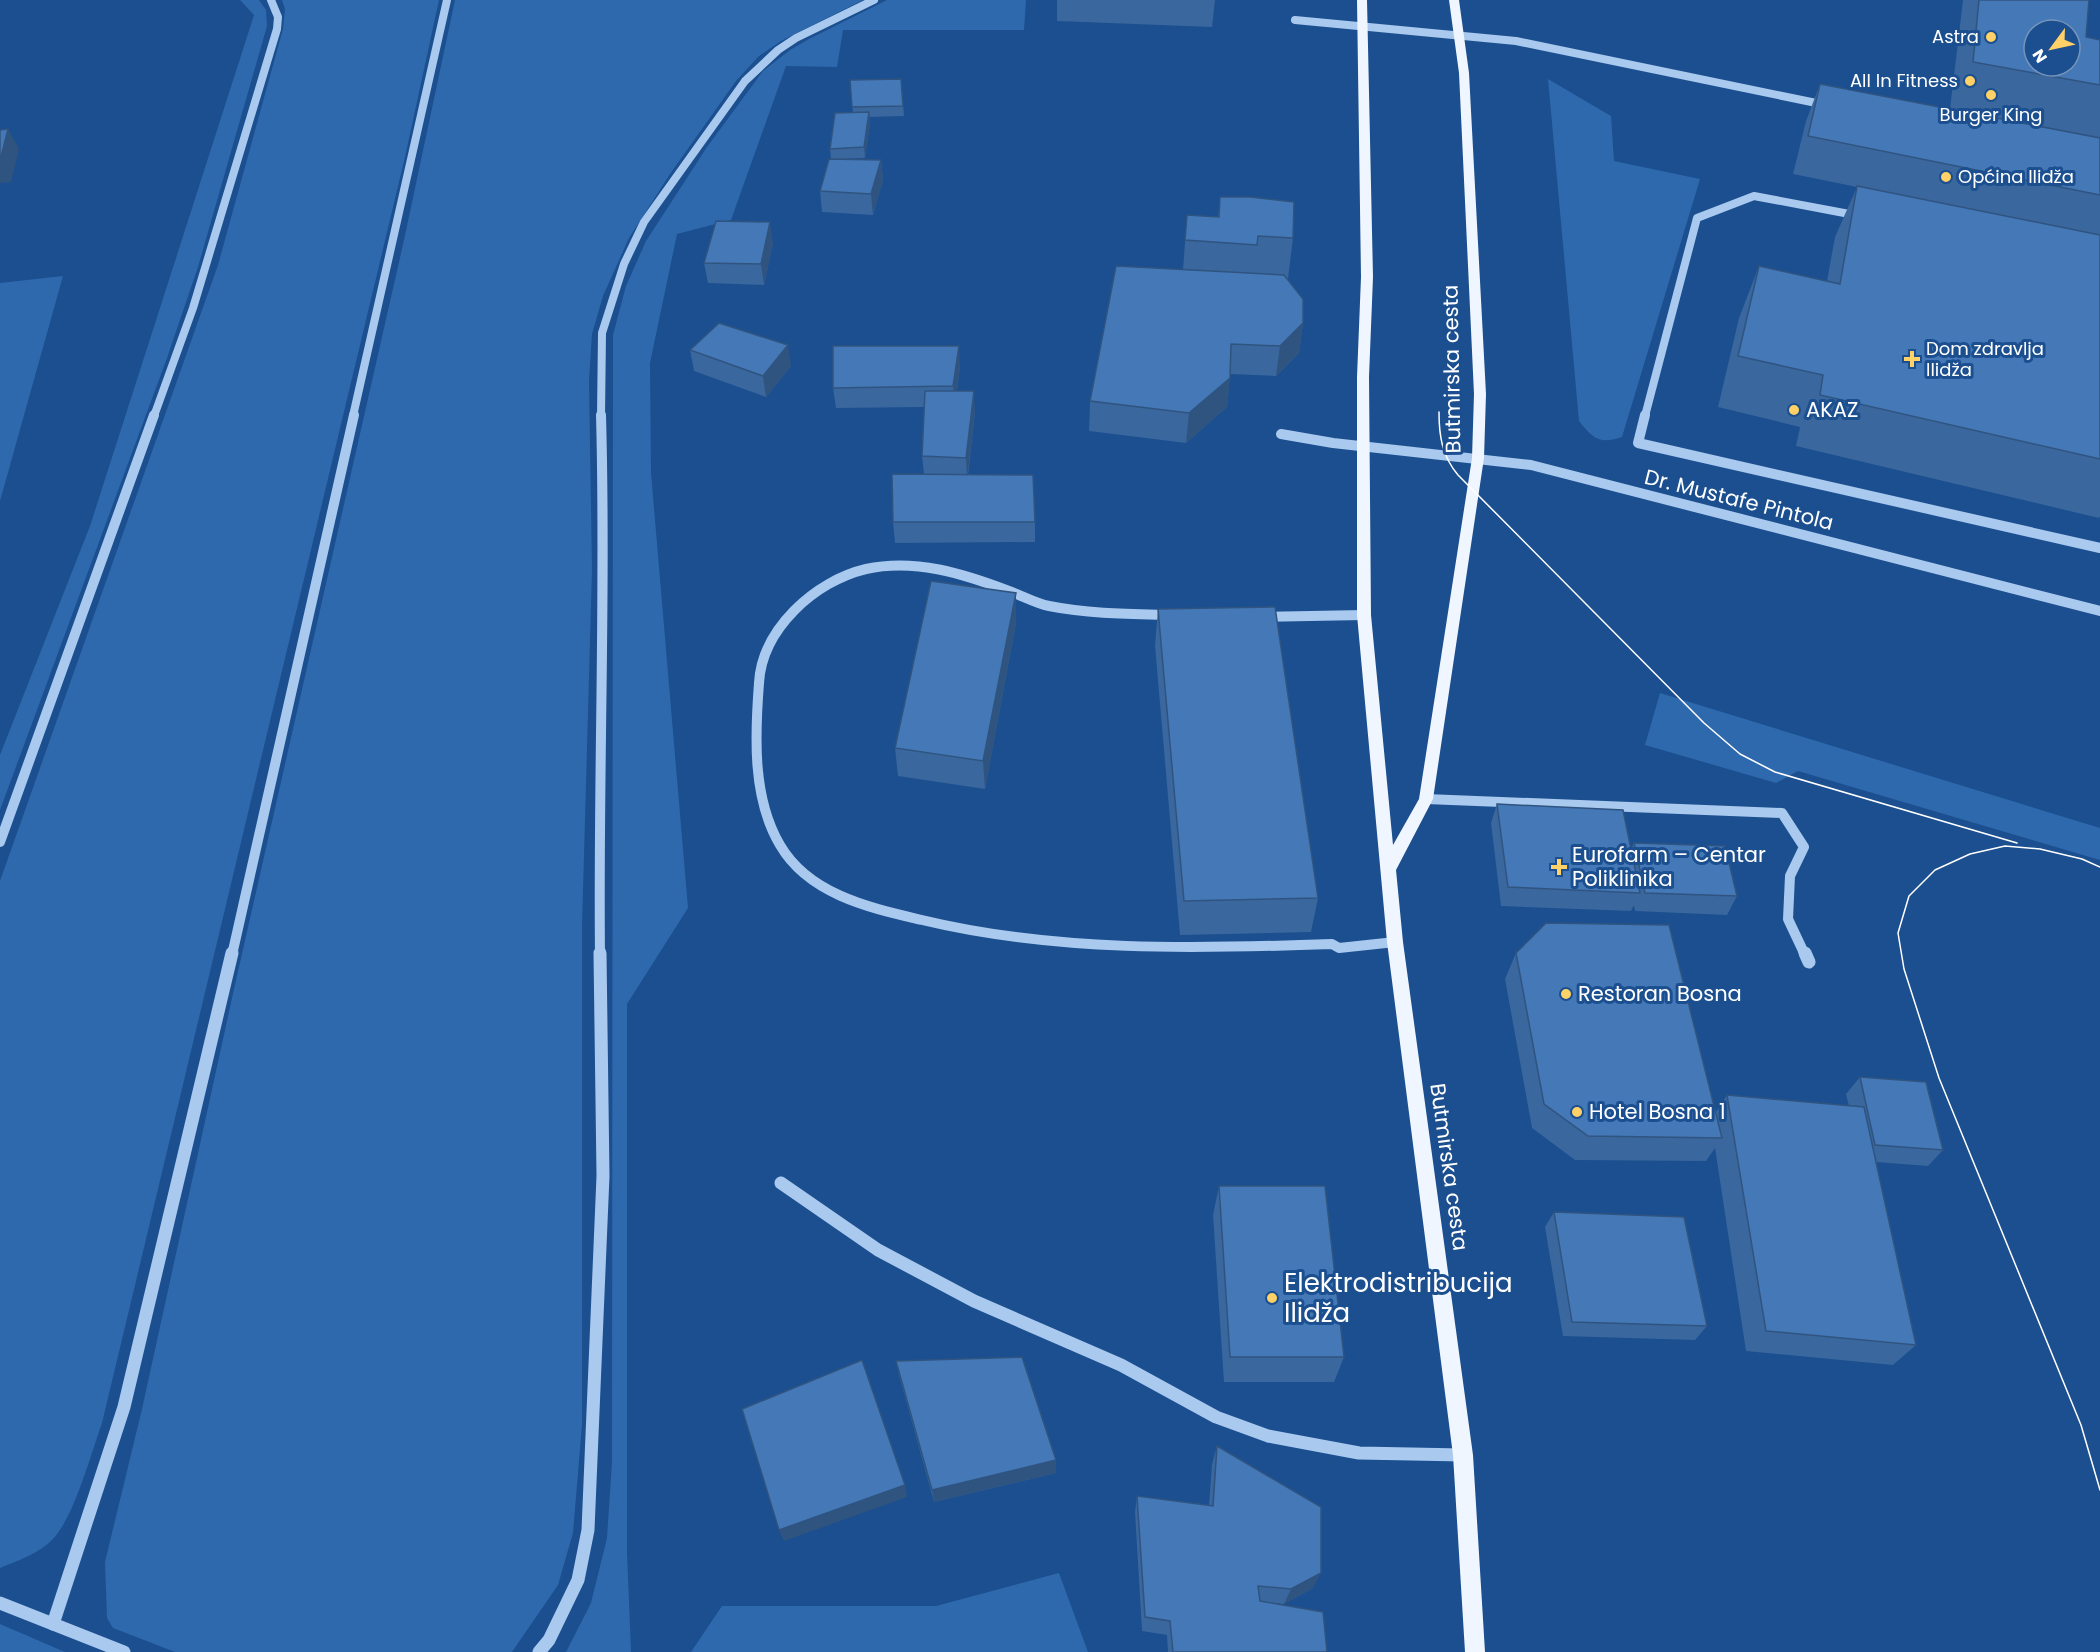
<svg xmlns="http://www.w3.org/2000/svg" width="2100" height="1652" font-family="Poppins,sans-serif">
  <rect width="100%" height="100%" fill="#1b4f8f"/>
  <g fill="#2e69ad">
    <path d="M240,0h19l7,10 1,16 -69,241 -31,91 -167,452v-55l90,-229 164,-511z"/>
    <path d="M282,0h157l-34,157 -303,1266c-11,31 -28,94 -49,116 -13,14 -36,22 -53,29v-687l218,-616 65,-236 2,-20z"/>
    <path d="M455,0h408l-82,41 -22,15 -23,25 -66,93 -41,64 -26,58 -11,38 -3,47 3,189 -10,356v499l-9,108 -15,52 -46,67h-337l-62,-24 -6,-10 -2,-56 37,-153 92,-420 170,-749z"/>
    <path d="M887,0h139l-2,30h-181l-6,37 -51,-1 -55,154 -54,14 -27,129 1,110 37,435 -61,96v547l4,101h-65l25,-49 16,-65 5,-76 1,-1127 13,-49 20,-45 61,-94 56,-76 27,-21 19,-11z"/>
    <path d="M1548,79l63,37 3,45 86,18 -78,258c-22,7 -28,3 -43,-16z"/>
    <path d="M63,276l-63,225v-218z"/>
    <path d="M1660,693l440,135v32l-302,-89 -22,12 -131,-38z"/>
    <path d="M1059,1573l29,79h-397l31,-46h214z"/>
    <path d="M0,1624l65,28h-65z"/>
  </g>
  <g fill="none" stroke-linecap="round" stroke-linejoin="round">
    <g stroke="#a9c9ee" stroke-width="8">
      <path d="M1295,20l221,21 310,64"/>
      <path d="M154,416l39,-108 84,-279 1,-12 -7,-17"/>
      <path d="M353,416l94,-416"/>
      <path d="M601,416l1,-83 22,-69 20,-42 101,-141 33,-31 18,-12 78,-38"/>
      <path d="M1645,416l52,-198 57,-22 106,20"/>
    </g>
    <g stroke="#a9c9ee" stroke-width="10">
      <path d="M1645,415l-7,28 462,105"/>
      <path d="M1281,434l52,9 198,22 569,146"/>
      <path d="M1172,615c-40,-1 -83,-1 -123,-9 -14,-3 -26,-10 -40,-15 -45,-17 -94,-33 -143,-22 -51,12 -104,60 -107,114 -4,52 -7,115 21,162 29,50 91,63 142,75 133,32 274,29 410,24l7,4 56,-6"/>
      <path d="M1263,617l101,-2"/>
      <path d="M1426,799l356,14 22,34 -14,29 -2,43 17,36"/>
      <path d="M0,842l154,-427"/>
      <path d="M232,955l122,-540"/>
      <path d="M600,955c-2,-180 6,-360 1,-540"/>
    </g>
    <g stroke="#a9c9ee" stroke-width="13">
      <path d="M1805,953l4,9"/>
      <path d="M781,1183l97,67 96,51 147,64 95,52 52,19 91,17 104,2"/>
      <path d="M0,1603l124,49"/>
      <path d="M53,1624l71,-217 108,-454"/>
      <path d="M539,1652l10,-12 29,-60 10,-50 15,-354 -3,-223"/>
    </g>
    <path fill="#f0f6ff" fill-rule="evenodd" d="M1357,0h10l6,277 -4,100 2,238 22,230 26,-46 53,-341 2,-64 -15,-321 -10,-73h10l10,73 17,321 -2,64 -51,341 -37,71 7,72 70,513 12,197h-20l-12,-197 -66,-513 -30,-327v-238l4,-100z"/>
    <g stroke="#fff" stroke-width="1.5">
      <path d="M1439,412c0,24 3,44 19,63l246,248 36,31 35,18 242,71"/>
      <path d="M2100,867l-18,-8 -42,-10 -35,-3 -35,8 -35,16 -26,26 -11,37 6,36 35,109 142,347 19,65"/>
    </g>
  </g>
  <g fill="#3a679d">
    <path d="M1057,0h158l-3,27 -155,-6z"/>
    <path d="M1963,0h126l-3,37 14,3v476l-1,2 -303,-72 4,-19 -82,-20 21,-89 20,-52 68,15 8,-44 22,-50 -64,-13 13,-53 14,-37 130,25z"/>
    <path d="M901,79l3,37 -35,1 1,6 -5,35 -27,1 43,1 2,20 -10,35 -51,-3 -2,-21 11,-32 -1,-10 23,-36 -3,-33z"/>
    <path d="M1220,197l73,41 -5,41 15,44 -4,30 -23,23 -46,-2 -3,33 -41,36 -97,-12 1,-30 93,-131 4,-55 31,2z"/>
    <path d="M773,243l-9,42 -56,-2 -4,-20z"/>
    <path d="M690,350l101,16 -25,31 -72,-26z"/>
    <path d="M960,366l-3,25 18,21 -7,63 67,47v20l-140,1 -2,-21 31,-47 -2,-19 3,-49 -89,1 -3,-20z"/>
    <path d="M1158,609l160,289 -7,34 -131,3 -25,-289z"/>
    <path d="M1016,623l-31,166 -87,-13 -3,-28z"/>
    <path d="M1497,804l134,45 3,-6 103,53 -10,19 -92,-4 -1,-6 -3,6 -130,-5 -10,-83z"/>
    <path d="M1516,953l200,159 11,-17 122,11 -3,-12 14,-17 83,73 -15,16 -52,-4 40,183 -23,20 -147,-14 -31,-203 -9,13 -131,-1 -43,-32 -27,-149z"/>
    <path d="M1219,1186l125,171 -10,25h-110l-11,-167z"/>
    <path d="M1554,1212l153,114 -12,14 -132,-4 -18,-109z"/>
    <path d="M896,1361l160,112 -122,29 -35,-127z"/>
    <path d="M1217,1446l96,142 -29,16 -21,-2 64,50h-159l-1,-17 -25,-4 -7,-119 2,-16 72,9 3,-41z"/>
  </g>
  <g fill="#305480">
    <path d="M869,112l1,11 -5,35 -1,-11z"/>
    <path d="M8,129l11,20 -8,33 -11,1v-22z"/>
    <path d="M881,160l2,20 -10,35 -2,-21z"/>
    <path d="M770,222l3,21 -9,42 -3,-21z"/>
    <path d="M1303,323l-4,30 -23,23 4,-30z"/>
    <path d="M788,345l3,21 -25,31 -3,-21z"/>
    <path d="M959,346l1,20 -5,40 -2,-20z"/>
    <path d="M1230,378l-3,29 -41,36 3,-30z"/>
    <path d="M974,391l1,21 -8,67 -1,-21z"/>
    <path d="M1016,593v30l-31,166 -2,-28z"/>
    <path d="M1056,1460v13l-122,29 -2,-12z"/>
    <path d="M905,1485l2,12 -123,44 -5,-11z"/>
    <path d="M1321,1573l-8,15 -29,16 7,-15z"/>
  </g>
  <g fill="#4478b7" stroke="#305480" stroke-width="1.5" fill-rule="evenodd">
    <path d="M1979,0h110l-3,37 14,3v45l-127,-23zM2034,30h36v36h-36z"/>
    <path d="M901,79l2,27 -51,1 -2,-27z"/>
    <path d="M1820,84l280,54v57l-292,-59z"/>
    <path d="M869,112l-5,35 -34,2 5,-36z"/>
    <path d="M8,129l-8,32v-31z"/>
    <path d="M829,159l52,1 -10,34 -51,-3z"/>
    <path d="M1857,186l243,49v224l-280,-64 3,-20 -85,-19 21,-90 81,18z"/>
    <path d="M1220,197h30l44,5 -1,36 -35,-2 -1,9 -72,-5 2,-25 32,2z"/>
    <path d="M716,221l54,1 -9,42 -57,-1z"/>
    <path d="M1116,266l168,9 19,24v24l-23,23 -49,-2 -1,34 -41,35 -99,-12z"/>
    <path d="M719,323l69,22 -25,31 -73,-26z"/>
    <path d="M833,346h126l-6,40 -120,2z"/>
    <path d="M925,391h49l-8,67 -44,-2z"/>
    <path d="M892,474l141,1 2,47h-142z"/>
    <path d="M931,581l85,12 -33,168 -88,-13z"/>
    <path d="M1275,607l43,291 -134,3 -26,-292z"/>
    <path d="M1497,804l126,6 17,83 -132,-6z"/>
    <path d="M1634,843l91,3 12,50 -92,-3z"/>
    <path d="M1546,923l123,2 53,213 -134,-2 -44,-32 -28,-151z"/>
    <path d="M1860,1077l66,5 17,68 -68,-5z"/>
    <path d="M1727,1095l137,12 52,238 -150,-14z"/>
    <path d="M1219,1186h106l19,171h-114z"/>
    <path d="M1554,1212l130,5 23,109 -135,-4z"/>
    <path d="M1022,1357l34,103 -124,30 -36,-129z"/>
    <path d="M862,1360l43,125 -126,45 -37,-121z"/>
    <path d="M1217,1446l104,61v66l-30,16 -33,-3 2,15 63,11 4,40h-154l-3,-31 -25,-4 -8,-121 76,10z"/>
  </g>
  <g fill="#ffd166" stroke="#1b4f8f" stroke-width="2">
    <circle cx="1991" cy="37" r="6"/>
    <circle cx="1970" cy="81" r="6"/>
    <circle cx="1991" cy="95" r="6"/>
    <circle cx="1946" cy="177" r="6"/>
    <path d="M1909 350h6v6h6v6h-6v6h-6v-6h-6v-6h6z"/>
    <circle cx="1794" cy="410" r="6"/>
    <path d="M1556 858h6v6h6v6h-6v6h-6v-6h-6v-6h6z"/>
    <circle cx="1566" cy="994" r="6"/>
    <circle cx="1577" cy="1112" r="6"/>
    <circle cx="1272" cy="1298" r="6"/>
  </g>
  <g text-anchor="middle" stroke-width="6" stroke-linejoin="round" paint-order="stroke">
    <g font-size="18" fill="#fff" stroke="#1b4f8f" text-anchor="end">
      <text x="1979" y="43">Astra</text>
      <text x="1958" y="87">All In Fitness</text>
      <text x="1991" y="121" text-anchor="middle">Burger King</text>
      <text x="1958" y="183" text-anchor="start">Općina Ilidža</text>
      <text x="1926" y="355" text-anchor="start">Dom zdravlja<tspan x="1926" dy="21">Ilidža</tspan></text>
    </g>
    <g font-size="21" fill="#fff" stroke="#1b4f8f">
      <text transform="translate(1452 369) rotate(-91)" y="7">Butmirska cesta</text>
      <text transform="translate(1739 500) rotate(14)" y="7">Dr. Mustafe Pintola</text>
      <text transform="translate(1449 1167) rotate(82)" y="7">Butmirska cesta</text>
    </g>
    <g font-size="21" fill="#fff" stroke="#1b4f8f" text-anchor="start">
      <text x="1806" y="417">AKAZ</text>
      <text x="1572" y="862">Eurofarm – Centar<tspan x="1572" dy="24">Poliklinika</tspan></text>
      <text x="1578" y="1001">Restoran Bosna</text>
      <text x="1589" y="1119">Hotel Bosna 1</text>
    </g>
    <g font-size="26" fill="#fff" stroke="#1b4f8f" text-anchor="start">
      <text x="1284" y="1292">Elektrodistribucija<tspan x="1284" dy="30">Ilidža</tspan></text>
    </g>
  </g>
  <g transform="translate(2052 48) rotate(237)"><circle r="28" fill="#1b4f8f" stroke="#7695bc" stroke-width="1.5"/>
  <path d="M0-4.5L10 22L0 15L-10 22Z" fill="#ffd166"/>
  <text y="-9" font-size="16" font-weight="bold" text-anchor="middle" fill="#ffffff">N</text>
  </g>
</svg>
